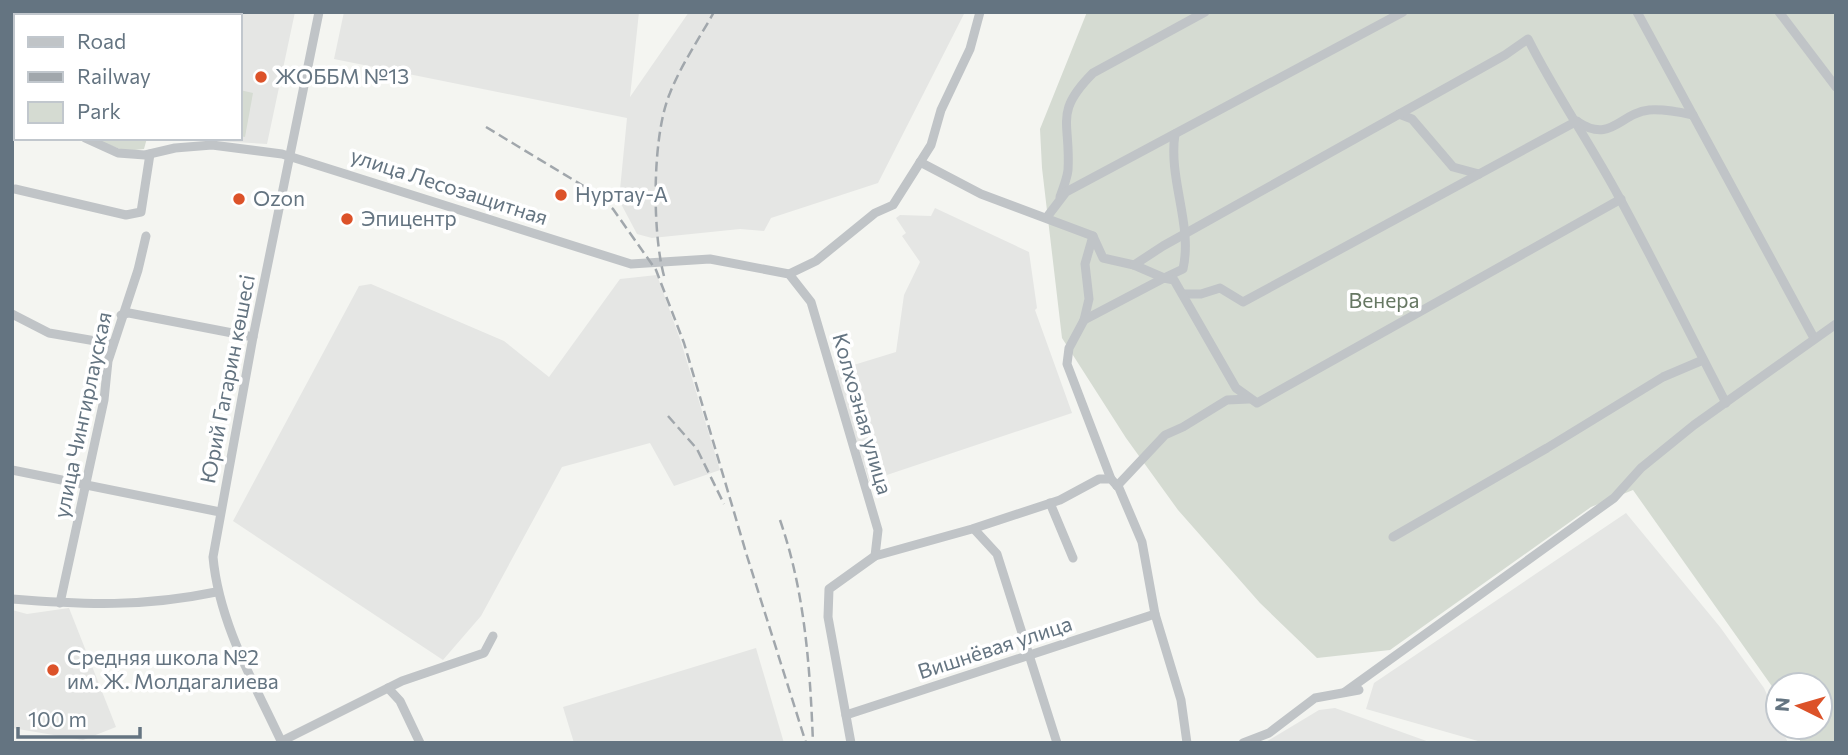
<svg xmlns="http://www.w3.org/2000/svg" width="1848" height="755" font-family="Commissioner,sans-serif">
  <rect width="100%" height="100%" fill="#f4f5f1"/>
  <g fill="#e5e6e4">
    <path d="M98,12h197l-28,132 -105,-6h78v-122h-125z"/>
    <path d="M344,12h295l-9,85 59,-85h276l-87,171 -107,35 -7,13 -24,-2 -88,9 -15,-4 -18,-34 8,-82 -293,-59z"/>
    <path d="M935,208l94,44 8,56 -2,2 37,103 -203,68 -35,-110 62,-19 8,-57 16,-33 -18,-26 4,-3 -10,-15 4,-3 31,1z"/>
    <path d="M657,275l24,67 39,128 -46,16 -24,-43 -88,24 -81,149 -38,44 -210,-139 126,-235 12,-2 133,57 45,36 71,-98z"/>
    <path d="M1626,513l94,114 44,61 14,31v8h3l7,16h-303l-119,-34 8,-26z"/>
    <path d="M69,608l47,119 -33,13 -71,-12v-118l15,4z"/>
    <path d="M756,648l28,95h-210l-11,-36z"/>
    <path d="M1335,708l97,35h-168l55,-33z"/>
  </g>
  <g fill="#d5dbd2">
    <path d="M1087,12h749v731h-36v-16h20v-42h-42l-2,7 -143,-202 -42,17 -201,143 -73,8 -57,-55 -82,-93 -52,-72 -64,-100 -20,-170 -2,-39z"/>
    <path d="M240,90l13,3 -8,44 -5,-1z"/>
    <path d="M91,138h56l-3,11 -19,2z"/>
  </g>
  <g fill="none" stroke-linecap="round" stroke-linejoin="round">
    <g stroke="#c0c4c7" stroke-width="9">
      <path d="M1637,12l177,326"/>
      <path d="M1779,12l57,75"/>
      <path d="M48,16v-4"/>
      <path d="M1399,114l13,5 41,48 26,7"/>
      <path d="M12,116l4,1"/>
      <path d="M1578,122c33,22 42,-9 71,-12 16,-1 30,2 44,5"/>
      <path d="M85,138l33,15 27,2 30,-7 37,-3 70,9 349,110 79,-5 79,15 22,28 67,228 -3,26"/>
      <path d="M920,162l61,32 112,42 10,22 31,7 29,-19 342,-191 23,-16c27,54 62,104 91,158 37,68 71,137 107,206"/>
      <path d="M15,189l111,26 15,-3 9,-58"/>
      <path d="M1060,197c3,-9 7,-18 8,-27 3,-48 -15,-57 25,-97l112,-61"/>
      <path d="M1047,217l19,-25 337,-180"/>
      <path d="M1093,236l-8,28 4,35 -5,21 -15,28 -2,16 44,115"/>
      <path d="M1134,265l30,13 19,-9c10,-44 -15,-90 -8,-135"/>
      <path d="M789,274l27,-13 59,-48 18,-8 38,-60 10,-35 29,-61 10,-37"/>
      <path d="M1183,294h18l19,-6 23,14 334,-181"/>
      <path d="M12,314l37,19 64,11"/>
      <path d="M121,315l8,-2 124,24"/>
      <path d="M1084,320l80,-42 10,2 62,108 21,15 364,-204"/>
      <path d="M12,470l208,42"/>
      <path d="M1117,486l48,-51 18,-8 44,-27 22,-1"/>
      <path d="M1050,503l23,55"/>
      <path d="M974,529l23,25 60,189"/>
      <path d="M1393,537l154,-89 116,-71 40,-17"/>
      <path d="M12,599c73,6 132,8 204,-7"/>
      <path d="M60,603l44,-203 4,-39 30,-91 8,-34"/>
      <path d="M388,688l12,13 20,42"/>
      <path d="M1345,692l269,-194 27,-30 53,-43 142,-101"/>
      <path d="M846,715l309,-101"/>
      <path d="M282,741l120,-60 82,-28 9,-17"/>
      <path d="M282,743c-28,-60 -63,-120 -69,-186l40,-220 66,-325"/>
      <path d="M851,743l-23,-126 1,-28 46,-33 97,-27 88,-29 39,-21h12l8,9 23,54 13,72 26,86 6,43"/>
      <path d="M1243,743l26,-10 46,-35 44,-8"/>
    </g>
    <g stroke="#a1a7ac" stroke-width="2.5" stroke-dasharray="10 5" stroke-linecap="butt">
      <path d="M486,127l109,66 18,16 43,61 28,73 63,213 59,187"/>
      <path d="M664,276c-12,-44 -12,-141 6,-183 11,-28 29,-54 44,-81"/>
      <path d="M668,416l29,33 27,55"/>
      <path d="M780,520c25,72 30,147 33,223"/>
      <path d="M753,742l1,1"/>
    </g>
  </g>
  <g fill="#dc5229" stroke="#fff" stroke-width="2.5">
    <circle cx="261" cy="77" r="7"/>
    <circle cx="561" cy="195" r="7"/>
    <circle cx="239" cy="199" r="7"/>
    <circle cx="347" cy="219" r="7"/>
    <circle cx="53" cy="670" r="7"/>
  </g>
  <g text-anchor="middle" stroke-width="7" stroke-linejoin="round" paint-order="stroke">
    <g font-size="21" fill="#647481" stroke="#fff" text-anchor="start">
      <text x="275" y="84">ЖОББМ №13</text>
      <text x="575" y="202">Нуртау-А</text>
      <text x="253" y="206">Ozon</text>
      <text x="361" y="226">Эпицентр</text>
      <text x="67" y="665">Средняя школа №2<tspan x="67" dy="24">им. Ж. Молдагалиева</tspan></text>
    </g>
    <g font-size="21" fill="#647481" stroke="#fff">
      <text transform="translate(449 187) rotate(18)" y="7">улица Лесозащитная</text>
      <text transform="translate(228 379) rotate(-79)" y="7">Юрий Гагарин көшесі</text>
      <text transform="translate(862 414) rotate(74)" y="7">Колхозная улица</text>
      <text transform="translate(83 415) rotate(-78)" y="7">улица Чингирлауская</text>
      <text transform="translate(995 648) rotate(-18)" y="7">Вишнёвая улица</text>
    </g>
    <g font-size="21" fill="#677863" stroke="#fff">
      <text x="1384" y="308">Венера</text>
    </g>
  </g>
  <rect width="1848" height="755" fill="none" stroke="#647481" stroke-width="28"/>
  <rect x="14" y="14" width="228" height="126" fill="#ffffff" stroke="#c1c7cd" stroke-width="2"/>
  <rect x="28" y="37" width="35" height="10" fill="#c0c4c7" stroke="#c1c7cd" stroke-width="2"/>
  <text x="77" y="49" font-size="21" fill="#647481">Road</text>
  <rect x="28" y="72" width="35" height="10" fill="#a1a7ac" stroke="#c1c7cd" stroke-width="2"/>
  <text x="77" y="84" font-size="21" fill="#647481">Railway</text>
  <rect x="28" y="102" width="35" height="21" fill="#d5dbd2" stroke="#c1c7cd" stroke-width="2"/>
  <text x="77" y="119" font-size="21" fill="#647481">Park</text>
  <g transform="translate(1799 706) rotate(275)"><circle r="33" fill="#ffffff" stroke="#c1c7cd" stroke-width="2"/>
  <path d="M0-5L12 26L0 18L-12 26Z" fill="#dc5229"/>
  <text y="-10" font-size="19" font-weight="bold" text-anchor="middle" fill="#647481">N</text>
  </g>
  <path d="M18 727v10h122v-10" fill="none" stroke="#647481" stroke-width="3.5"/>
  <text x="28" y="727" font-size="21" fill="#647481" stroke="#ffffff" stroke-width="5" paint-order="stroke">100 m</text>
</svg>
